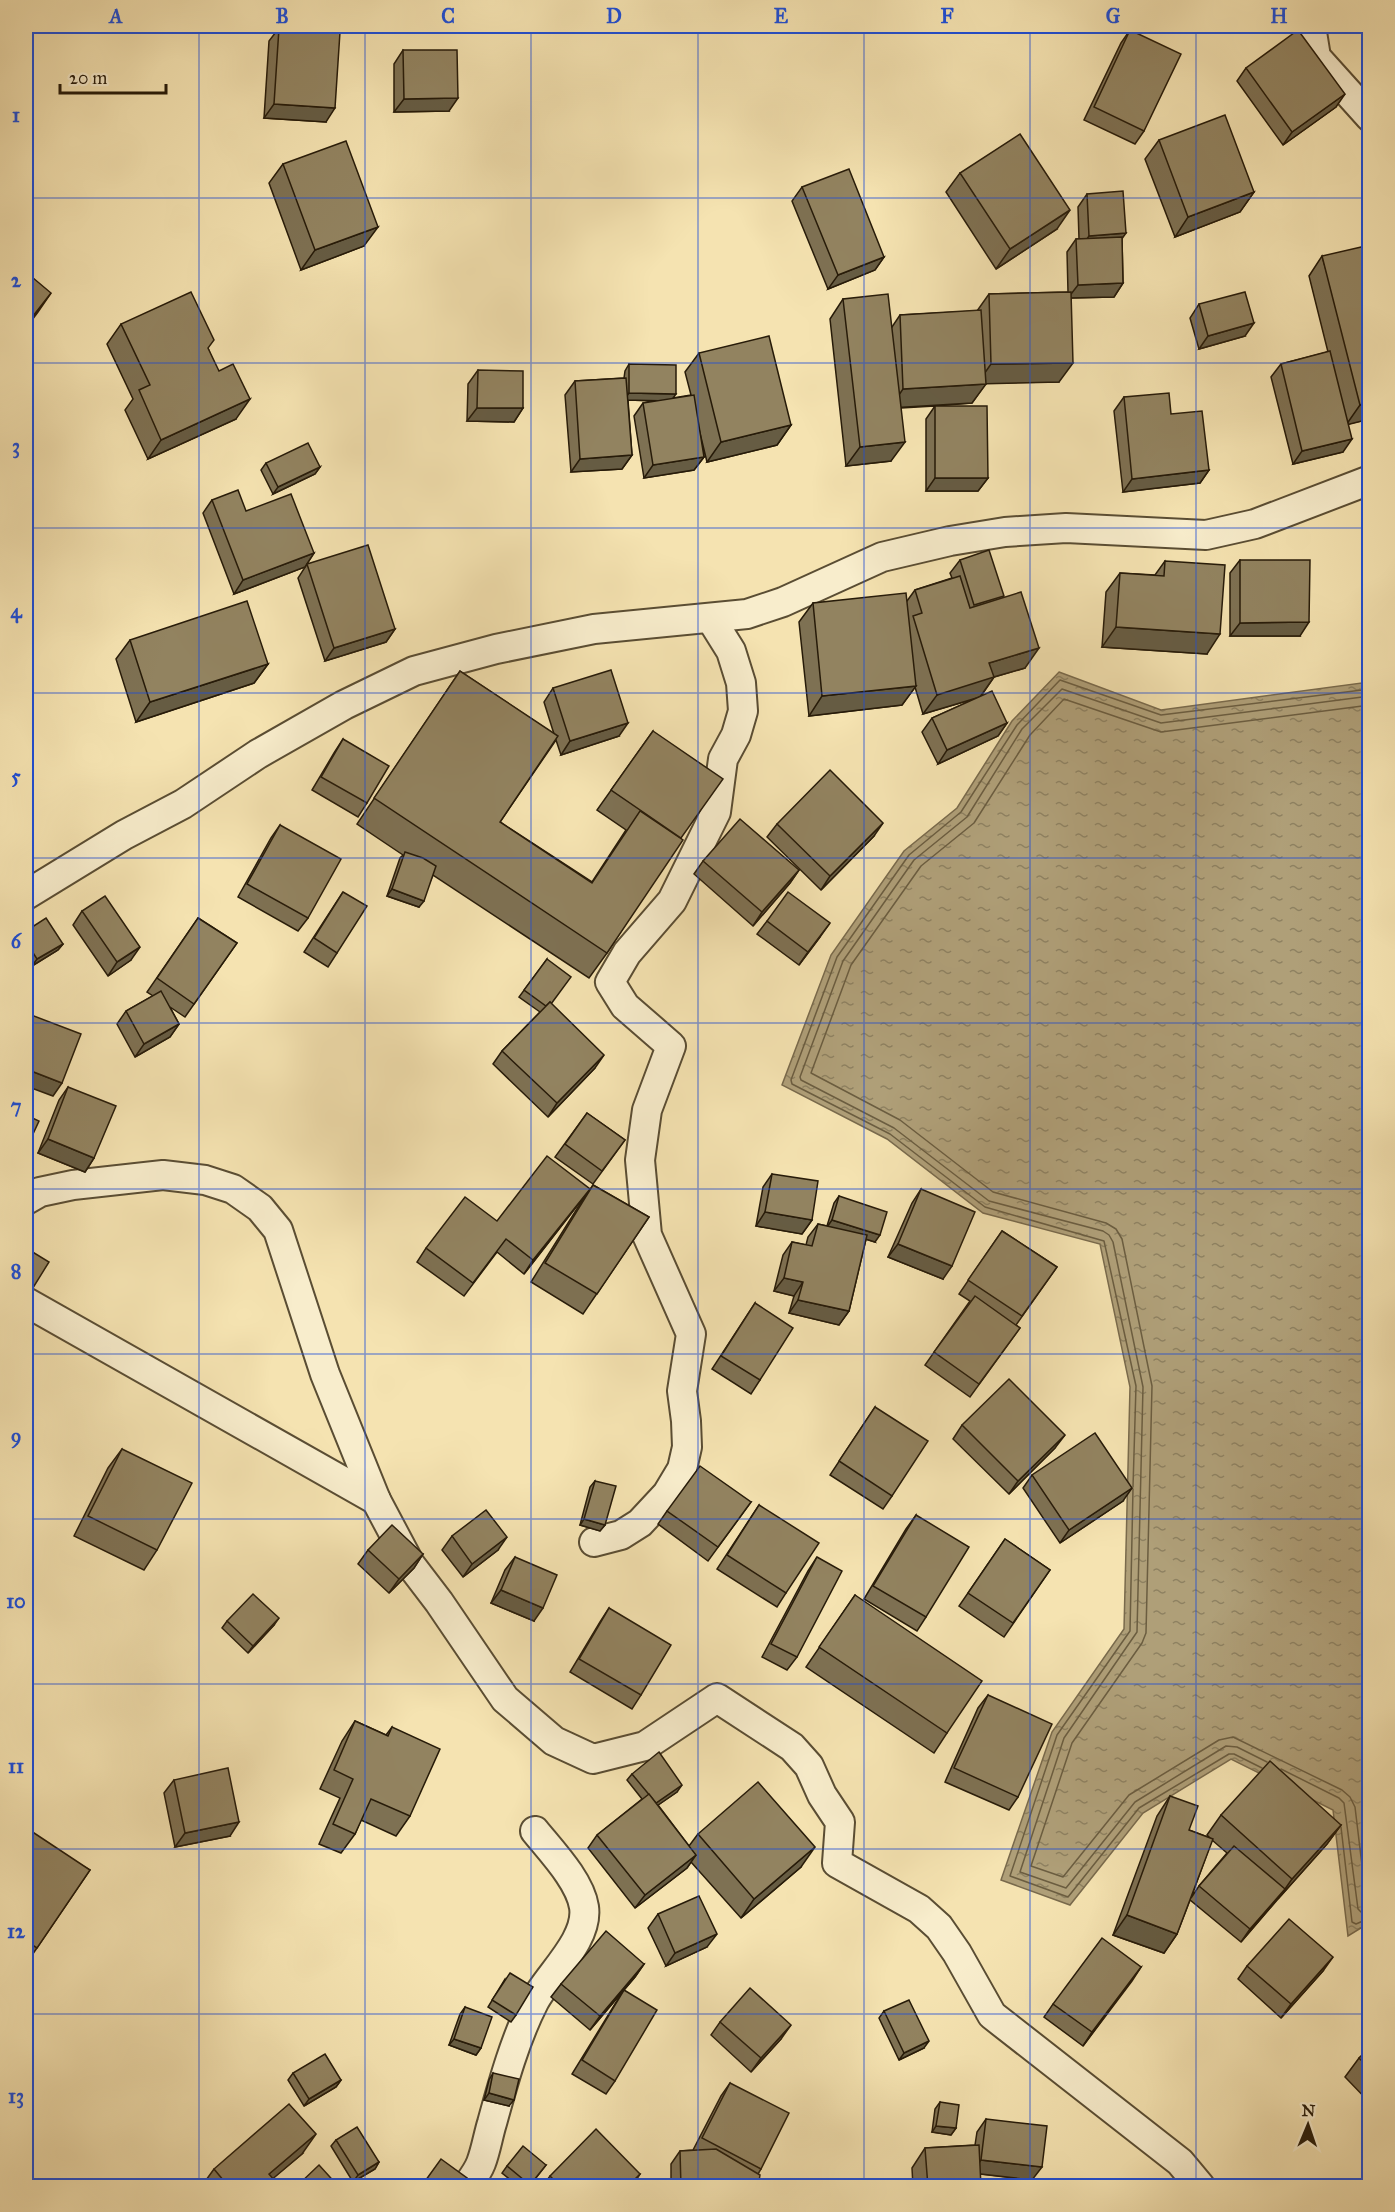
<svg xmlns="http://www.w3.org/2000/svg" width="1395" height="2212" font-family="'IM FELL Great Primer',serif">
  <defs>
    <pattern id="water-ripples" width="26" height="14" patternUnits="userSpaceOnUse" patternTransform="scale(1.5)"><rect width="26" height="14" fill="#af9f78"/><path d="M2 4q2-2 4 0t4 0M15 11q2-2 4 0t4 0" fill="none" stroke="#8e8161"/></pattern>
  </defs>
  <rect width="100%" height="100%" fill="#f5e3b1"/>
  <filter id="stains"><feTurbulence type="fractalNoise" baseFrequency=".00333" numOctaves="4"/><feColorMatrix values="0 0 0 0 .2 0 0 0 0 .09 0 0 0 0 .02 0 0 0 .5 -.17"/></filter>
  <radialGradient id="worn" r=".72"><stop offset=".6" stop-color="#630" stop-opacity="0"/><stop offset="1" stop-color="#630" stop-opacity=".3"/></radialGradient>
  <path fill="url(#water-ripples)" stroke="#796a4c" stroke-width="1.5" d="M1059,672l102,38 208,-28v1241l-21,13 -15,-126 -102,-51 -88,54 -73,92 -69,-25 51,-148 72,-103 6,-242 -30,-143 -117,-31 -96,-74 -105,-54 49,-130 73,-104 53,-43 55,-87z"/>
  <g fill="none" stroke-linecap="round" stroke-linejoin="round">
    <g stroke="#6b5d40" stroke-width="1.5">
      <path d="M1370,705l-209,27 -97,-33 -34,36 -56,88 -53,43 -70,99 -40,108 89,47 93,72 113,31 10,6 6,10 30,147 -6,247 -4,10 -70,100 -41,123 32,11 66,-82 90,-55 14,-3 109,53 8,7 5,10 11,92 4,3"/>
      <path d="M1133,1487l3,-101 -32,-145 -119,-34 -95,-73 -98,-50 -1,-4 46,-123 72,-102 52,-43 56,-87 43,-45 101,35 209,-26"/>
      <path d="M1133,1489l-3,142 -73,104 -47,141 58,21 71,-89 90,-54h5l28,14"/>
      <path d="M1267,1762l-30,-15 -11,-1 -91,56 -69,86 -46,-16 44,-134 73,-106 6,-245 -30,-145 -4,-7 -6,-4 -114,-30 -95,-73 -93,-48 -1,-3 43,-116 71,-101 53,-43 55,-88 40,-40 99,34 209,-27"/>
      <path d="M1281,1769l58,29 5,5 14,106 3,3 9,-1"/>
      <path d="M1341,1827l11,95 4,2 14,-6"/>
    </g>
    <defs>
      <g id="minor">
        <path d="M1311,26l5,31 54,60"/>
        <path d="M26,895l98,-60 59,-31 75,-50 86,-49 70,-34 82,-22 98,-20 153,-15 36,-12 99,-45 68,-16 55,-9 61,-4 140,7 49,-11 115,-44"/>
        <path d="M26,1200l14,-8 33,-7 90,-10 42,5 28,9 27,19 18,22 47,144 51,126 34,64 29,38 66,97 49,42 39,18 52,-13 72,-48 75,49 17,19 13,29 18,27 -3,41 82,46 20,18 18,26 35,62 188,147 20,24"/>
        <path d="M26,1302l350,198"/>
        <path d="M594,1542l27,-7 19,-12 27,-29 15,-25 5,-22 -1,-26 -4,-30 9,-57 -44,-99 -7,-75 7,-50 24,-64 -46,-40 -15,-24 17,-29 45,-52 44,-89 7,-53 13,-24 7,-24 -2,-28 -10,-32 -20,-32"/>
        <path d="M467,2186c5,-7 11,-15 14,-23 5,-13 7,-27 11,-40 11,-40 23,-84 42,-121 14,-27 55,-62 50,-95 -4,-26 -32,-55 -49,-76"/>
      </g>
    </defs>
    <use href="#minor" stroke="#5a4d33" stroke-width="32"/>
    <use href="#minor" stroke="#f8edcc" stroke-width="28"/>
  </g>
  <g fill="#7e7153" stroke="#271b09" stroke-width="1.5" fill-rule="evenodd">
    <path d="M279,28l47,94 -62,-4 5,-77z"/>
    <path d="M1130,30l14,101 -9,13 -51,-24 37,-77z"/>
    <path d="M403,50l46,61 -55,1v-48z"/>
    <path d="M1246,68l90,39 -53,38 -46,-64z"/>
    <path d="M1159,140l95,52 -14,20 -65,25 -30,-78z"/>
    <path d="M283,164l81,82 -63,24 -32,-87z"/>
    <path d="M960,173l97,56 -61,40 -50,-77z"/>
    <path d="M802,187l82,70 -9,13 -47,19 -36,-88z"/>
    <path d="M1087,194l35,45 1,44 -9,14 -43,1 -12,84 -73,1 -14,20 -37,3 53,72 -10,13h-52v-72l9,-13 -34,2 -10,53 -45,5 -16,-147 13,-20 49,28 8,-12 77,-4 12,-17 79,-2 -1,-40 9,-13h3l-1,-32z"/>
    <path d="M1322,256l48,163 -22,5 -5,28 -50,12 -22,-87 10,-13 47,-12 -19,-76z"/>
    <path d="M1199,304l46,32 -46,13 -9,-31z"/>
    <path d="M121,324l87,24 28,71 -88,40 -23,-49 8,-11 -26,-55z"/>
    <path d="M699,353l92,72 -14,20 -70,17 -8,-33 5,28 -10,13 -50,8 -10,-62 9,-13 13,-2 -28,-1 4,55 -10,14 -51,3 -6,-77 10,-14 49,-3 1,-7 4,-7 44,34 18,-3 -6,-23z"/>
    <path d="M478,370l45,38 -9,14 -47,-1 1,-37z"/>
    <path d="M1124,397l47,17 38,56 -9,13 -77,9 -9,-81z"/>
    <path d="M266,463l54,4 -5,7 -42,20 -12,-24z"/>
    <path d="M212,500l34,11 68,42 -9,14 -71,27 -31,-81z"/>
    <path d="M960,560l43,37 22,71 -31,9 -13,19 26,27 -9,13 -60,28 -16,-32 10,-14 45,-20 -54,16 -8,-27 -13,18 -93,11 -10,-94 14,-19 94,-2 8,-11 37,-12 -2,-5z"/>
    <path d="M1240,560l60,76h-70v-63z"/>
    <path d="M1165,561l42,93 -105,-7 4,-55 14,-19 35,2z"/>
    <path d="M307,564l88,65 -9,13 -61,19 -27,-83z"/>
    <path d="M130,640l138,24 -14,19 -118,39 -20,-63z"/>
    <path d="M460,671l94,63 -10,-32 9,-14 66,48 -58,19 -5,-15 -56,82 92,60 34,-52 -29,-20 56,-79 28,107 -74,115 -18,25 -156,-103 -14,32 -32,-11 13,-38 3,-3 -46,-31z"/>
    <path d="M343,739l24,64 -9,14 -46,-27 22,-37z"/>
    <path d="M777,824l97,12 -53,54 -54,-53z"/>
    <path d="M280,825l28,93 -10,13 -60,-34 33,-59z"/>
    <path d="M703,861l96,9 -9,13 -37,43 -59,-52z"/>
    <path d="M343,892l-6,61 -9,14 -24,-15z"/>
    <path d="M82,911l49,49 -23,16 -35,-51z"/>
    <path d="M198,918l39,25 -52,74 -15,-10 9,17 -9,13 -35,20 -18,-33 9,-13 27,-15 -6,-4z"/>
    <path d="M767,921l53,16 -21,28 -42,-31z"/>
    <path d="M26,931l37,13 -5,6 -26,16 -6,-10z"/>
    <path d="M547,959l4,45 44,64 -47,49 -55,-53 9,-13 38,-39 -21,-15z"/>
    <path d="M68,1087l26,71 -9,14 -47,-19 21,-53z"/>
    <path d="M587,1113l38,27 -32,44 -38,-27z"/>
    <path d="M772,1174l40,46 -10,14 -46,-8 7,-39z"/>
    <path d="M593,1185l56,32 -66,97 -52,-32 49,-78z"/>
    <path d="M921,1189l22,90 -55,-22 24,-54z"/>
    <path d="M839,1196l36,46 -9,-3 -17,72 -10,14 -50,-12 5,-17 -20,-5 9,-36 9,-13 14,3 2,-8 10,-13 9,2 7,-23z"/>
    <path d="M580,1202l-56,72 -27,-22 -33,44 -47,-34 9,-14 71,-27z"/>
    <path d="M1002,1231l55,36 -41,58 4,3 -50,69 -45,-32 45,-64 -11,-7z"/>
    <path d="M755,1303l5,77 -9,14 -39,-25z"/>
    <path d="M875,1407l17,89 -9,13 -53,-34z"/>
    <path d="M962,1425l93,23 -46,46 -56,-55z"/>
    <path d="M122,1449l35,101 -13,20 -70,-34 34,-68z"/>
    <path d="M1032,1475l91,26 -63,42 -37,-55z"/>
    <path d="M595,1481l10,44 -5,6 -20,-6 10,-38z"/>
    <path d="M751,1502l-43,59 -50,-37 9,-13z"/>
    <path d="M759,1505l27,88 -9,14 -60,-38z"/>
    <path d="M916,1515l10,102 -9,14 -53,-32 42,-70z"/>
    <path d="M452,1536l46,14 -35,27 -21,-27z"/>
    <path d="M1005,1539l45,31 -46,67 -45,-31z"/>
    <path d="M368,1550l55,4 -9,14 -25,25 -31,-29z"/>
    <path d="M515,1557l19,64 -43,-18 14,-33z"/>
    <path d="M817,1557l-20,100 -10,13 -25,-13 46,-86z"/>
    <path d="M855,1595l92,138 -13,20 -128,-86z"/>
    <path d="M609,1608l32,87 -9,14 -62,-37 30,-50z"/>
    <path d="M227,1621l47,4 -26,28 -26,-25z"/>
    <path d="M988,1695l30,102 -9,13 -64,-28 33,-74z"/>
    <path d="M355,1721l31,14 6,-8 18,89 -14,20 -35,-16 -6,14 -14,19 -22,-9 21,-46 -20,-9 22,-48z"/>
    <path d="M632,1774l45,18 -19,13 31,41 9,-12 103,33 -60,51 -50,-56 -4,6 -52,40 -47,-60 9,-13 45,-36 -15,-19z"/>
    <path d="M174,1780l56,56 -55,11 -11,-54z"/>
    <path d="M1170,1796l19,34 21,8 -3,-3 14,-20 120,10 -14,19 -49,55 -37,43 -51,-42 -13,34 -13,19 -51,-18 44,-119zM1212,1840l15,13 -28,33 -8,12z"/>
    <path d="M26,1833l64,37 -64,94z"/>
    <path d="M658,1914l49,33 -41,19 -18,-38z"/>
    <path d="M644,1964l-9,13 -45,53 -39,-33 10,-13z"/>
    <path d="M1247,1966l76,5 -42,47 -43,-39z"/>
    <path d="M1141,1967l-58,79 -39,-29 9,-13z"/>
    <path d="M505,1979l11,36 -5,7 -23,-15z"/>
    <path d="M624,1990l-9,91 -9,13 -34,-20 43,-70z"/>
    <path d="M465,2007l16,41 -5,7 -27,-10 11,-31z"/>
    <path d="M884,2011l40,37 -25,12 -20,-42z"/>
    <path d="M720,2022l61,17 -30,33 -40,-37z"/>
    <path d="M1370,2048v55l-25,-26 14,-19z"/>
    <path d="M293,2073l48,7 -5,7 -32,19 -16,-26z"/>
    <path d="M493,2073l16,33 -25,-6 5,-20z"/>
    <path d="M730,2083l31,86 -3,5v13h-87v-23l9,-13 13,-1 28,-54z"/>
    <path d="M940,2102l16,26 -5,7 -19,-3 3,-23z"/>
    <path d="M986,2119l46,61 -52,-6 1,13h-68l-1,-19 13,-20 50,-3 2,-13z"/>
    <path d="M336,2140l43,22 -4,7 -22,13 -22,-36z"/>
    <path d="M302,2154l-29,24 7,9h-79l13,-18z"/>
    <path d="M546,2165l-17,22h-10l-17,-14 5,-7z"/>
    <path d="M640,2174l-9,13h-89l8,-11z"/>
  </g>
  <g fill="#665c43" stroke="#271b09" stroke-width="1.5">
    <path d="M1345,94l-9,13 -53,38 9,-13z"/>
    <path d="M458,98l-9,13 -55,1 10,-13z"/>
    <path d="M274,104l61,4 -9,14 -62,-4z"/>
    <path d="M1254,192l-14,20 -65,25 13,-20z"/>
    <path d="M1070,210l-13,19 -61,40 14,-20z"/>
    <path d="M378,227l-14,19 -63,24 14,-20z"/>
    <path d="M1126,233l-10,14 -36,2 9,-13z"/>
    <path d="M884,257l-9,13 -47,19 10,-14z"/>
    <path d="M1123,283l-9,14 -46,1 10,-13z"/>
    <path d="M51,293l-13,19 -12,16v-3z"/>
    <path d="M1254,323l-9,13 -46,13 9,-13z"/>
    <path d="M1073,363l-14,19 -82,2 14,-20z"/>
    <path d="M986,384l-14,19 -82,5 13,-19z"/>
    <path d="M629,393l47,1 -5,7 -47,-1z"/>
    <path d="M250,399l-14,20 -88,40 13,-19z"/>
    <path d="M1370,403v16l-24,6 14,-20z"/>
    <path d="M477,408h46l-9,14 -47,-1z"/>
    <path d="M791,425l-14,20 -70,17 14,-20z"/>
    <path d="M1352,439l-9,13 -50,12 9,-13z"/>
    <path d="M905,442l-14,19 -45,5 14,-19z"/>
    <path d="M632,455l-10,14 -51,3 9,-13z"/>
    <path d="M704,457l-10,13 -50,8 9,-13z"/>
    <path d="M320,467l-5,7 -42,20 5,-7z"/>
    <path d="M1209,470l-9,13 -77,9 9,-13z"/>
    <path d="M935,478h53l-10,13h-52z"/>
    <path d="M314,553l-9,14 -71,27 9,-14z"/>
    <path d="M1309,622l-9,14h-70l10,-13z"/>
    <path d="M1116,627l104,7 -13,20 -105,-7z"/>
    <path d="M395,629l-9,13 -61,19 9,-13z"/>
    <path d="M1039,648l-14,20 -31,9 -14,20 -57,17 14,-19 52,-32z"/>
    <path d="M268,664l-14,19 -118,39 14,-20z"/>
    <path d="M916,686l-14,19 -93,11 13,-20z"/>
    <path d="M628,723l-9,13 -58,19 9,-14z"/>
    <path d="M1007,723l-9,13 -60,28 9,-14z"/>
    <path d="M883,823l-9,13 -53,54 9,-14z"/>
    <path d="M799,870l-9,13 -37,43 9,-14z"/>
    <path d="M392,889l32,12 -5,6 -32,-11z"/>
    <path d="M830,923l-10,14 -21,28 9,-13z"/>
    <path d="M63,944l-5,6 -26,16 5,-7z"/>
    <path d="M140,947l-9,13 -23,16 9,-14z"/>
    <path d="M179,1024l-9,13 -35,20 9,-13z"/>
    <path d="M604,1055l-9,13 -47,49 9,-14z"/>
    <path d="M26,1069l36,14 -9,13 -27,-10z"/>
    <path d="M48,1139l46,19 -9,14 -47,-19z"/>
    <path d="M590,1189l-10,13 -56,72 9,-14z"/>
    <path d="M765,1212l47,8 -10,14 -46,-8z"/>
    <path d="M832,1220l48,15 -5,7 -48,-15z"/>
    <path d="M898,1244l54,22 -9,13 -55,-22z"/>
    <path d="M784,1278l19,4 -9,14 -20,-5z"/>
    <path d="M798,1300l51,11 -10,14 -50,-12z"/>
    <path d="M1065,1435l-10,13 -46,46 9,-13z"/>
    <path d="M1132,1488l-9,13 -63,42 9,-13z"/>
    <path d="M584,1519l21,6 -5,6 -20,-6z"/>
    <path d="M507,1537l-9,13 -35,27 9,-13z"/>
    <path d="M423,1554l-9,14 -25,25 10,-14z"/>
    <path d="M501,1590l42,18 -9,13 -43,-18z"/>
    <path d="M279,1618l-5,7 -26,28 5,-7z"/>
    <path d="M682,1785l-5,7 -26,18 5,-7z"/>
    <path d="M239,1822l-9,14 -55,11 10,-14z"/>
    <path d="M1341,1825l-14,19 -49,55 14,-20z"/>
    <path d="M815,1847l-14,20 -60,51 13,-19z"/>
    <path d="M696,1855l-9,13 -52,40 10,-13z"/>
    <path d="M1285,1889l-10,13 -34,40 9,-13z"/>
    <path d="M1127,1915l50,19 -13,19 -51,-18z"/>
    <path d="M717,1934l-10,13 -41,19 9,-13z"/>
    <path d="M1333,1957l-10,14 -42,47 10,-14z"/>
    <path d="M644,1964l-9,13 -45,53 10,-14z"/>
    <path d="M1141,1967l-9,14 -49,65 9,-14z"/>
    <path d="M791,2025l-10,14 -30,33 10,-14z"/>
    <path d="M454,2039l27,9 -5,7 -27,-10z"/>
    <path d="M929,2041l-5,7 -25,12 5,-7z"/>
    <path d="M341,2080l-5,7 -32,19 5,-7z"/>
    <path d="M489,2093l25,7 -5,6 -25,-6z"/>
    <path d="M936,2126l20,2 -5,7 -19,-3z"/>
    <path d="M316,2134l-14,20 -39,33 6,-13z"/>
    <path d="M981,2160l61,7 -10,13 -60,-7z"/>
    <path d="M379,2162l-4,7 -22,13 5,-7z"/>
    <path d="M640,2174l-9,13h-4z"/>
  </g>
  <g fill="#928360" stroke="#271b09" stroke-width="1.5">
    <path d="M279,28l61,4 -5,76 -61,-4z"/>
    <path d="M1130,30l51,24 -37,77 -50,-24z"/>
    <path d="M1298,30l47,64 -53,38 -46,-64z"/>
    <path d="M403,50h54l1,48 -54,1z"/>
    <path d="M1225,115l29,77 -66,25 -29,-77z"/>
    <path d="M1020,134l50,76 -60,39 -50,-76z"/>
    <path d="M346,141l32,86 -63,23 -32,-86z"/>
    <path d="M849,169l35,88 -46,18 -36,-88z"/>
    <path d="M1123,191l3,42 -37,3 -2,-42z"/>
    <path d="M1122,237l1,46 -45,2 -2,-46z"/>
    <path d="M1370,245v158l-10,2 -38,-149z"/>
    <path d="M26,272l25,21 -25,32z"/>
    <path d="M191,292l23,48 -6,8 11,23 14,-7 17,35 -89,41 -22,-50 11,-5 -29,-61z"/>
    <path d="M1071,292l2,71 -82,1 -2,-70z"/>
    <path d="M1245,292l9,31 -46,13 -9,-32z"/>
    <path d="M888,294l17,148 -45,5 -17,-148z"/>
    <path d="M981,310l5,74 -83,5 -3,-74z"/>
    <path d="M769,336l22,89 -70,17 -22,-89z"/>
    <path d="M1330,351l22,88 -50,12 -21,-87z"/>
    <path d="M629,364l47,1v29l-47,-1z"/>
    <path d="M478,370l45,1v37h-46z"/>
    <path d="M626,378l6,77 -52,4 -5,-78z"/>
    <path d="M1169,393l2,21 31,-3 7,59 -77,9 -8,-82z"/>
    <path d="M694,395l10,62 -51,8 -10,-62z"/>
    <path d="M935,406h52l1,72h-53z"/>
    <path d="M308,443l12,24 -42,20 -12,-24z"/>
    <path d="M238,490l8,21 45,-17 23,59 -71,27 -31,-80z"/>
    <path d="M368,545l27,84 -61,19 -27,-84z"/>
    <path d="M989,550l15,46 -30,9 -14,-45z"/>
    <path d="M1240,560h70l-1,62 -69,1z"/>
    <path d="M1165,561l60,4 -5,69 -104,-7 4,-54 44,3z"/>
    <path d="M960,576l10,32 51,-16 18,56 -50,15 5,14 -57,18 -24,-79 9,-3 -7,-23z"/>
    <path d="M906,593l10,93 -94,10 -9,-93z"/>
    <path d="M247,601l21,63 -118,38 -20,-62z"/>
    <path d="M611,670l17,53 -58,18 -17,-53z"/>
    <path d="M460,671l98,65 -58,86 92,61 48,-72 43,29 -76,113 -233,-155z"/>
    <path d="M992,691l15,32 -60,27 -15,-32z"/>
    <path d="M653,731l70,48 -42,59 -70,-48z"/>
    <path d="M343,739l46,27 -22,37 -46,-26z"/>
    <path d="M830,770l53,53 -53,53 -53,-52z"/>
    <path d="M740,819l59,51 -37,42 -59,-51z"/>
    <path d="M280,825l61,34 -33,59 -61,-34z"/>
    <path d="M405,852l18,6 13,8 -12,35 -32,-12z"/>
    <path d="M343,892l24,14 -30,47 -23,-15z"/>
    <path d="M788,892l42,31 -22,29 -41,-31z"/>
    <path d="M105,896l35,51 -23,15 -35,-51z"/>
    <path d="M46,918l17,26 -26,15 -11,-17v-11z"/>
    <path d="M198,918l39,25 -43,61 -37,-26z"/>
    <path d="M547,959l24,18 -20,27 -1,-2 -4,4 -22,-16z"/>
    <path d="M161,991l18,33 -35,20 -18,-33z"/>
    <path d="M550,1002l54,53 -47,48 -55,-52z"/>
    <path d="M26,1013l55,21 -19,49 -36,-14z"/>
    <path d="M68,1087l48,19 -22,52 -46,-19z"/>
    <path d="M587,1113l38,27 -23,31 -37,-27z"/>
    <path d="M26,1115l13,6 -13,28z"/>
    <path d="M547,1156l43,33 -57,71 -27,-21 -33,44 -47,-35 39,-51 32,24z"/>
    <path d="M772,1174l46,7 -6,39 -47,-8z"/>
    <path d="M593,1185l56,32 -52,77 -52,-31z"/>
    <path d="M921,1189l54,23 -23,54 -54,-22z"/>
    <path d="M839,1196l48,16 -7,23 -48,-15z"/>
    <path d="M818,1224l49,11 -18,76 -51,-11 5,-18 -19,-4 8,-36 20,4z"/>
    <path d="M1002,1231l55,36 -35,49 -54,-36z"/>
    <path d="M26,1248l23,14 -23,37z"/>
    <path d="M975,1296l45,32 -41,56 -45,-32z"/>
    <path d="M755,1303l38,25 -33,52 -39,-24z"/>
    <path d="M1009,1379l56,56 -47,46 -56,-56z"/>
    <path d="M875,1407l53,34 -36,55 -53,-35z"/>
    <path d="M1095,1433l37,55 -63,42 -37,-55z"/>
    <path d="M122,1449l70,34 -35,67 -69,-34z"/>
    <path d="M700,1466l51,36 -33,45 -51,-36z"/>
    <path d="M595,1481l21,5 -11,39 -21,-6z"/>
    <path d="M759,1505l60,38 -33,50 -59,-38z"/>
    <path d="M486,1510l21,27 -35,27 -20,-28z"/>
    <path d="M916,1515l53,32 -43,70 -53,-31z"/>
    <path d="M392,1525l31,29 -24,25 -31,-29z"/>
    <path d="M1005,1539l45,31 -37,53 -45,-30z"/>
    <path d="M515,1557l42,18 -14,33 -42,-18z"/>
    <path d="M817,1557l25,14 -45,86 -26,-13z"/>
    <path d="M253,1594l26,24 -26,28 -26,-25z"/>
    <path d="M855,1595l127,86 -35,52 -128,-86z"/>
    <path d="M609,1608l62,37 -30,50 -62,-36z"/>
    <path d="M988,1695l64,29 -34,73 -64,-29z"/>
    <path d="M355,1721l33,15 4,-9 48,22 -30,67 -39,-17 -16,35 -22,-10 20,-45 -19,-9z"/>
    <path d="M659,1752l23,33 -26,18 -24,-29z"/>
    <path d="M1270,1761l71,64 -49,54 -71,-64z"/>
    <path d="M228,1768l11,54 -54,11 -11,-53z"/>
    <path d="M758,1782l57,65 -61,52 -56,-65z"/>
    <path d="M649,1794l47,61 -51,40 -48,-60z"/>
    <path d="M1170,1796l28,10 -9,24 24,9 -36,95 -50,-19z"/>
    <path d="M28,1829l62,41 -53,78 -11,-7v-108z"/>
    <path d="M1234,1846l51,43 -35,40 -51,-43z"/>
    <path d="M699,1896l18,38 -42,19 -17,-39z"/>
    <path d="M1289,1919l44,38 -42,47 -44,-38z"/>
    <path d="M606,1931l38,33 -44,52 -39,-32z"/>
    <path d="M1102,1938l39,29 -49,65 -39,-28z"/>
    <path d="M510,1973l23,14 -17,28 -24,-15z"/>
    <path d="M750,1988l41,37 -30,33 -41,-36z"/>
    <path d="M624,1990l33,20 -42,71 -33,-21z"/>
    <path d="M909,2000l20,41 -25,12 -20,-42z"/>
    <path d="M465,2007l27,10 -11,31 -27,-9z"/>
    <path d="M1370,2048v21l-11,-11z"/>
    <path d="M325,2054l16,26 -32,19 -16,-26z"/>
    <path d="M493,2073l26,6 -5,21 -25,-7z"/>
    <path d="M730,2083l59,30 -28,56 -59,-31z"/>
    <path d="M940,2102l19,3 -3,23 -20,-2z"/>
    <path d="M289,2104l27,30 -47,40 11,13h-51l-15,-18z"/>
    <path d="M986,2119l61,7 -5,41 -61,-7z"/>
    <path d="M357,2127l22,35 -21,13 -22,-35z"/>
    <path d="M596,2129l44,45 -13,13h-66l-11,-11z"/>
    <path d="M979,2145l2,42h-53l-3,-39z"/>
    <path d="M523,2146l23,19 -16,20 -23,-19z"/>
    <path d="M716,2149l44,26 -2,12h-77l-1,-36z"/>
    <path d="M441,2159l26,19 -7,9h-34l-3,-3z"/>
    <path d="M319,2165l20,22h-43z"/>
  </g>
  <path fill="none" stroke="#1d4ed8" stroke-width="1.5" stroke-opacity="0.55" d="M199,26v2160M365,26v2160M531,26v2160M698,26v2160M864,26v2160M1030,26v2160M1196,26v2160M26,198h1344M26,363h1344M26,528h1344M26,693h1344M26,858h1344M26,1023h1344M26,1189h1344M26,1354h1344M26,1519h1344M26,1684h1344M26,1849h1344M26,2014h1344"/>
  <rect width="1395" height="2212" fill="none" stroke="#f5e3b1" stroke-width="66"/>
  <g transform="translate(1308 2125) rotate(2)" stroke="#f8edcc" stroke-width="4.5" paint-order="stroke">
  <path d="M0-4.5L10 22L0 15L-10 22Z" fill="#271b09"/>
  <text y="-9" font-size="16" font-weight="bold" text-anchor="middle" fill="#271b09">N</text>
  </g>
  <path d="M60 84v9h106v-9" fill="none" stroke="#271b09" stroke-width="3"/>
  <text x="69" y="84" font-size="18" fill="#271b09" stroke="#f8edcc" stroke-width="4.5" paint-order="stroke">20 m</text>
  <rect x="33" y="33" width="1329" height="2146" fill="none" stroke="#1d4ed8" stroke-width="2"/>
  <g font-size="20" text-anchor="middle" font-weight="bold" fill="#1d4ed8">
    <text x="116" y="23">A</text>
    <text x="282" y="23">B</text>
    <text x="448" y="23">C</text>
    <text x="614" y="23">D</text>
    <text x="781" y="23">E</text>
    <text x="947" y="23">F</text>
    <text x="1113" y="23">G</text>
    <text x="1279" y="23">H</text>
    <text x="16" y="122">1</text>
    <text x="16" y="287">2</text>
    <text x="16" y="453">3</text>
    <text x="16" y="618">4</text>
    <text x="16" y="783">5</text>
    <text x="16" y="948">6</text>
    <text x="16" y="1113">7</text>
    <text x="16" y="1278">8</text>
    <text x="16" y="1443">9</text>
    <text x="16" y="1608">10</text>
    <text x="16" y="1773">11</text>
    <text x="16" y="1938">12</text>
    <text x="16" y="2103">13</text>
  </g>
  <rect width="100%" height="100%" filter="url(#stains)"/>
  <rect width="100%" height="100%" fill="url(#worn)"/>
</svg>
